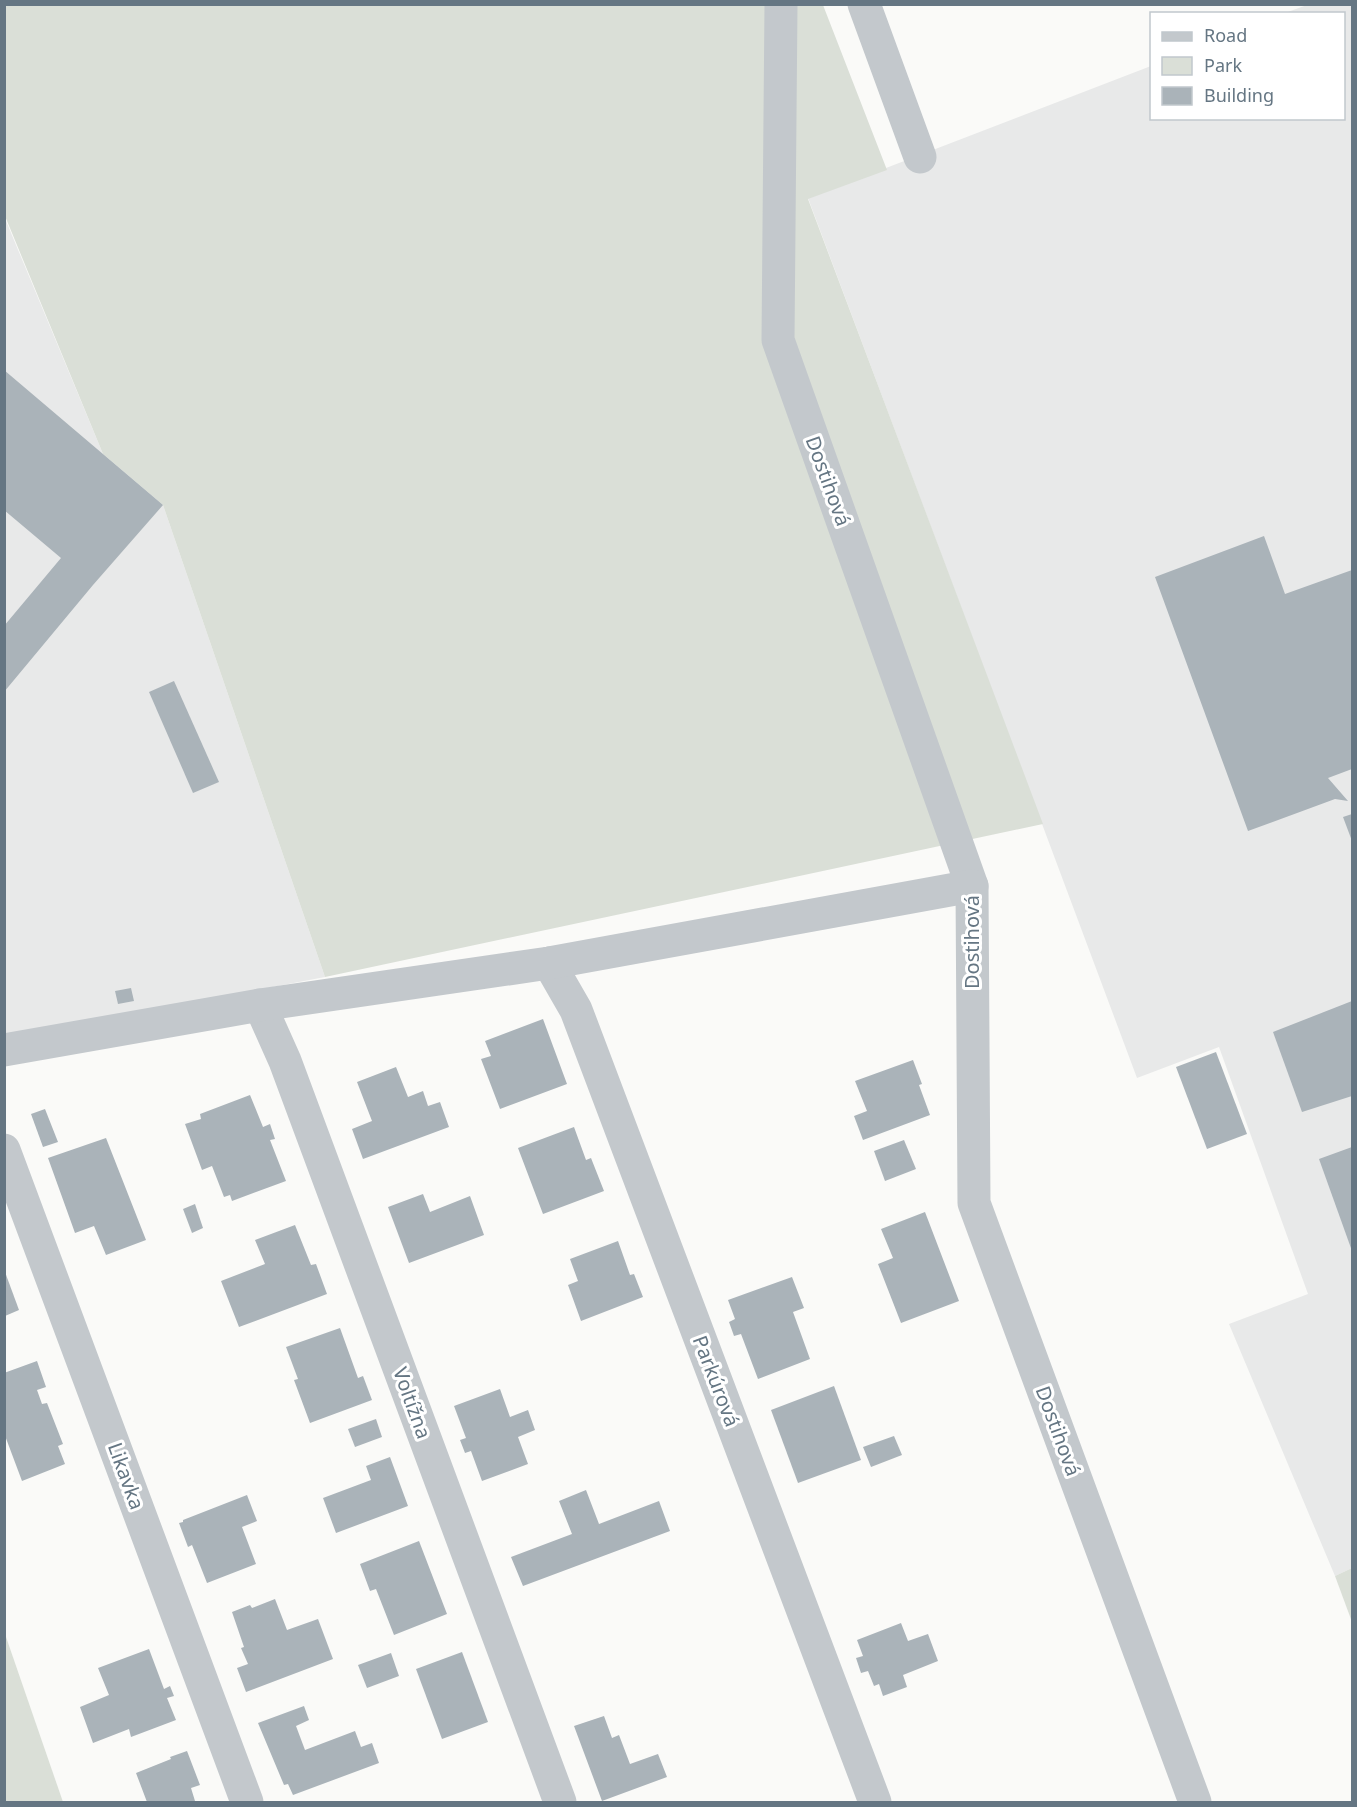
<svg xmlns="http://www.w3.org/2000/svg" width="1357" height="1807" font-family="'Noto Sans',sans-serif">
  <rect width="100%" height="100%" fill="#fafaf8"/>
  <g fill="#e8e9e9">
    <path d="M1307,5h45v1563l-17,8 -106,-252 79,-30 -89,-247 -82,31 -329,-880 343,-132 1,52h192v-104l-59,-1z"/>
    <path d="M4,216l99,238 60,51 162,472 -320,61z"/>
  </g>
  <g fill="#dadfd7">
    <path d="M4,5h819l64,165 -79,29 235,625 -718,153 -162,-472 -60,-51 -98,-238z"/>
    <path d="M1352,1568v54l-17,-46z"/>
    <path d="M4,1634h1l58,168h-58z"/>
  </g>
  <g fill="#aab3b9">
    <path d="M4,370l159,135 -70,80 -89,107v-66l57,-68 -57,-48z"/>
    <path d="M1264,536l21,58 67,-24v199l-24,9 20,23 -13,-2 -87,32 -93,-254z"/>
    <path d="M174,681l45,101 -26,11 -44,-101z"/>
    <path d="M1352,814v27l-9,-24z"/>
    <path d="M131,988l3,13 -16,3 -3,-13z"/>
    <path d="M1352,1001v95l-50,16 -29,-80z"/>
    <path d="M543,1019l24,65 -67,25 -19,-50 10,-3 -6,-15z"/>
    <path d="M1216,1052l31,82 -40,15 -31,-82z"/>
    <path d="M913,1060l9,24 -3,1 11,30 -67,25 -9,-24 13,-5 -12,-30z"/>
    <path d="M396,1067l12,30 15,-6 5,15 12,-4 9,25 -86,32 -11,-30 20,-8 -15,-39z"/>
    <path d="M250,1095l13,32 7,-3 5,15 -5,1 16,41 -54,20 -2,-6 -6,2 -12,-31 -10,4 -17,-46 16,-5 -1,-5z"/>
    <path d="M45,1109l13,33 -15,5 -12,-33z"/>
    <path d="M574,1127l12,33 5,-2 13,33 -61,23 -25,-66z"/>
    <path d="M106,1138l40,102 -40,15 -12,-29 -19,7 -27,-75z"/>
    <path d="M904,1140l12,29 -31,12 -11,-30z"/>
    <path d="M1352,1147v104l-33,-92z"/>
    <path d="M423,1194l7,18 40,-16 14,39 -75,28 -21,-56z"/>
    <path d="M195,1204l8,24 -11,5 -9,-24z"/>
    <path d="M925,1212l34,89 -58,22 -23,-59 15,-6 -12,-29z"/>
    <path d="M295,1225l16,40 5,-1 11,30 -88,33 -18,-46 44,-17 -10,-24z"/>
    <path d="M618,1241l12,34 4,-1 9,23 -62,24 -13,-36 10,-4 -8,-22z"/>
    <path d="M5,1272l14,38 -14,6z"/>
    <path d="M792,1277l12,31 -11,4 17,47 -52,20 -17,-45 -7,2 -5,-14 6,-3 -7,-19z"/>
    <path d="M340,1328l18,50 5,-2 9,24 -62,23 -16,-43 4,-1 -12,-32z"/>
    <path d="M37,1361l9,26 -9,3 5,14 5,-1 16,41 -5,2 7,18 -43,17 -18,-48v-60z"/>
    <path d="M834,1386l27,74 -63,23 -27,-73z"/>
    <path d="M500,1389l10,28 18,-7 7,20 -17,7 10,27 -46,17 -11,-30 -6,2 -5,-13 6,-2 -12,-32z"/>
    <path d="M376,1419l6,18 -27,10 -7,-18z"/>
    <path d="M894,1436l8,19 -31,12 -8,-20z"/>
    <path d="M390,1457l18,49 -72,27 -13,-35 48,-18 -5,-14z"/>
    <path d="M586,1490l13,34 60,-23 11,30 -147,55 -12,-29 61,-23 -13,-33z"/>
    <path d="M247,1495l10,26 -15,6 14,37 -49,19 -15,-38 -4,2 -9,-24 4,-1v-2z"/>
    <path d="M419,1541l28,73 -53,21 -18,-46 -6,2 -10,-27z"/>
    <path d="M275,1599l12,31 31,-11 15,40 -87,33 -9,-24 11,-4 -7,-16 3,-1 -12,-35 18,-7 2,3z"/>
    <path d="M901,1623l7,18 20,-7 10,27 -35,14 4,12 -24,9 -4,-12 -5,2 -6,-15 -7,2 -5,-15 7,-2 -6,-16z"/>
    <path d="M149,1649l15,40 6,-3 4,10 -7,2 9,22 -45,17 -2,-8 -36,14 -13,-36 29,-12 -11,-27z"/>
    <path d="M462,1652l26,70 -46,17 -26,-70z"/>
    <path d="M391,1653l8,23 -32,12 -9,-23z"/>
    <path d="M304,1706l5,14 -13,6 9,24 50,-19 6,16 11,-4 7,20 -86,32 -5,-11 -4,1 -26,-62z"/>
    <path d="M604,1716l8,22 7,-3 11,29 28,-10 9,23 -65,24 -28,-75z"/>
    <path d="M187,1751l13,34 -9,3 4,13 -48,1 -11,-29 35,-14 -1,-2z"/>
  </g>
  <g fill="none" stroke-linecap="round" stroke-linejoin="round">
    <g stroke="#c3c8cc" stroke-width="33">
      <path d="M781,4l-3,336 194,546 2,317 221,599"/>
      <path d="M864,4l56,153"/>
      <path d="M549,963l27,47 299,792"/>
      <path d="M260,1005l25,56 275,741"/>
      <path d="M4,1050l256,-45 289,-42 423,-77"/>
      <path d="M4,1150l243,652"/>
    </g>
  </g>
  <g text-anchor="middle" stroke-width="6" stroke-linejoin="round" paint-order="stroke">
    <g font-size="20" fill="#657683" stroke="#fff">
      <text transform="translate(828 481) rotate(70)" y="7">Dostihová</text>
      <text transform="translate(972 942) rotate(-90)" y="7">Dostihová</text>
      <text transform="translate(716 1381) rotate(69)" y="7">Parkúrová</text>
      <text transform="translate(412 1403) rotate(70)" y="7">Voltížna</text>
      <text transform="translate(1058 1431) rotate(70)" y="7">Dostihová</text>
      <text transform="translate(126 1476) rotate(70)" y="7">Likavka</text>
    </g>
  </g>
  <rect width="1357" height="1807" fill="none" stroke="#657683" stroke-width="12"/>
  <rect x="1150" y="12" width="195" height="108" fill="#ffffff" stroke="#c1c8cd" stroke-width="1.5"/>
  <rect x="1162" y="32" width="30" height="9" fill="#c3c8cc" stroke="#c1c8cd" stroke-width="1.5"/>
  <text x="1204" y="42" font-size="18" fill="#657683">Road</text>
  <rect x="1162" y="57" width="30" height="18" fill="#dadfd7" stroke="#c1c8cd" stroke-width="1.5"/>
  <text x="1204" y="72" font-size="18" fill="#657683">Park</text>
  <rect x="1162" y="87" width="30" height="18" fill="#aab3b9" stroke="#c1c8cd" stroke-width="1.5"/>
  <text x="1204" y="102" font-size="18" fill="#657683">Building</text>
</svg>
